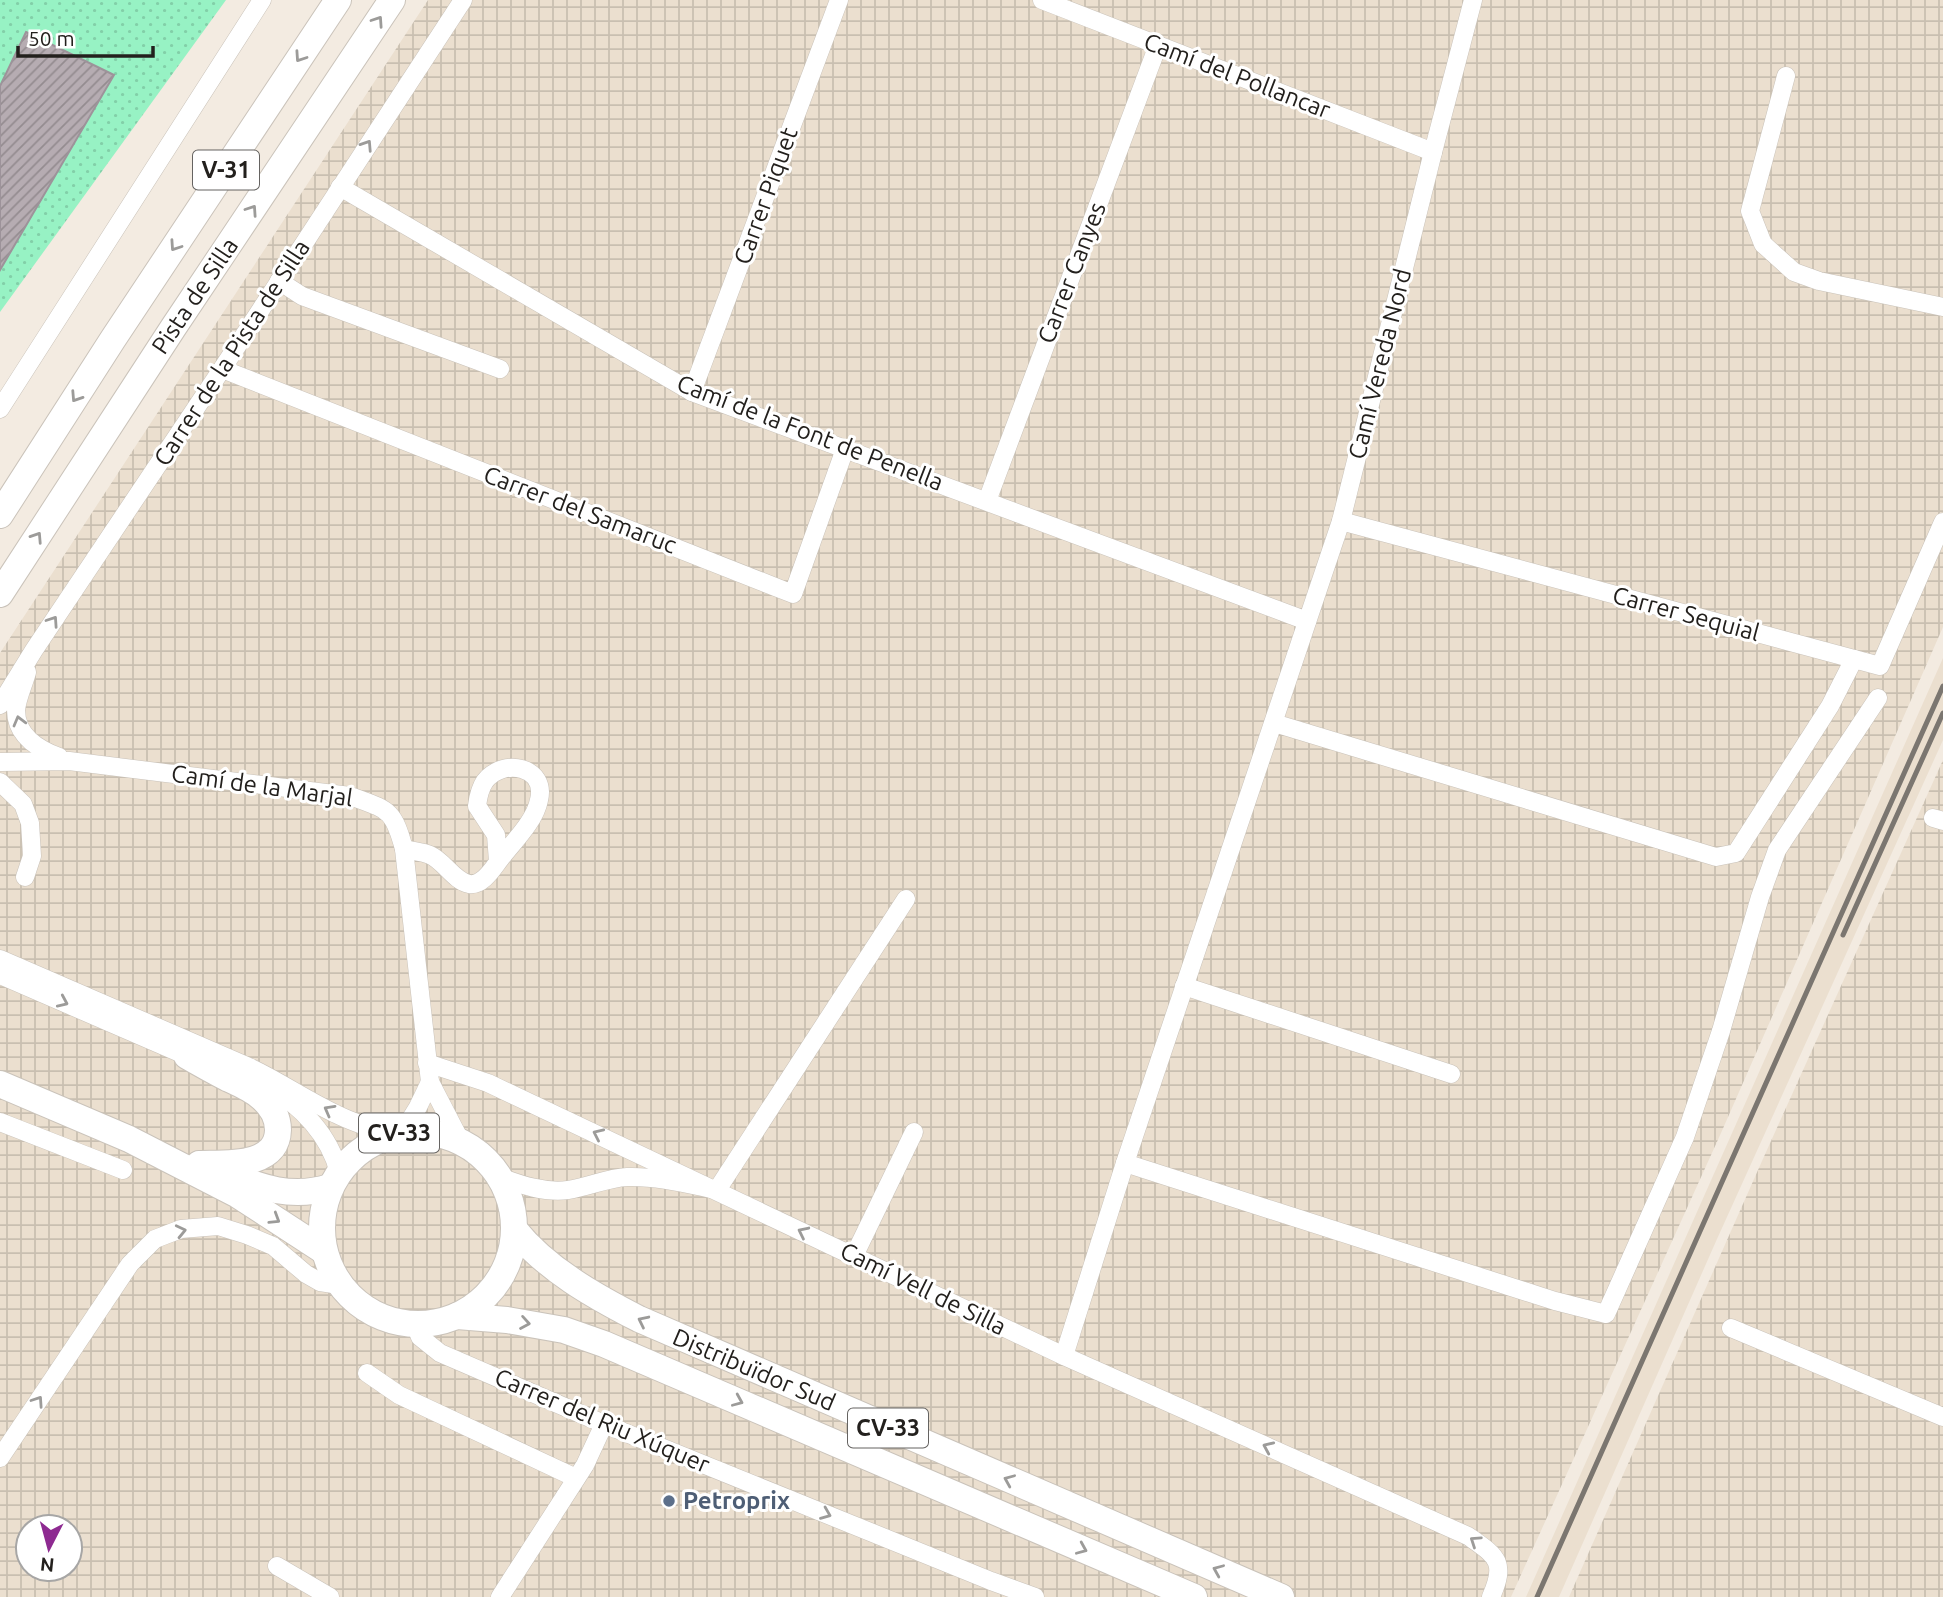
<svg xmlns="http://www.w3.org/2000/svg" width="1943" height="1597" font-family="Ubuntu,sans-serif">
  <defs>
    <pattern id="industrial-grid" width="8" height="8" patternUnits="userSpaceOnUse" patternTransform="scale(1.75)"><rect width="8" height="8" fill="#ebdfcf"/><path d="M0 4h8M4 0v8" fill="none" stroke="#c9bfb1"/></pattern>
    <pattern id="park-dots" width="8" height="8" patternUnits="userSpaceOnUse" patternTransform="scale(1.75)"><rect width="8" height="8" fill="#97f2c4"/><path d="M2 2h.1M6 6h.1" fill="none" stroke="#82cfa8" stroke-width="1.8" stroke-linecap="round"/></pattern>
    <pattern id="building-hatch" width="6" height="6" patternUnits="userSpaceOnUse" patternTransform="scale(1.75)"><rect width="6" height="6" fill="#b6acb2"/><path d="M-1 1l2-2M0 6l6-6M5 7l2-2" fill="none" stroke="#948c90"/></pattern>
  </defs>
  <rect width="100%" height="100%" fill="#f3ebe1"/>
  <g fill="url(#industrial-grid)" fill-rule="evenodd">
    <path d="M428,0h1515v627l-222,506 -210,464h-1511v-944zM28,1527h42v42h-42z"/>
    <path d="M1943,760v837h-374l193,-436z"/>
  </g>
  <path fill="#ebdfcf" d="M1943,658v82l-226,499 -158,358h-33z"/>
  <path fill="url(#park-dots)" d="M0,0h226l-226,312z"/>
  <path fill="url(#building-hatch)" stroke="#9d939a" stroke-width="2" d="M26,32l88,43 -114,195v-184z"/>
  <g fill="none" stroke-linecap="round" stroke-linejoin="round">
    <defs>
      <g id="minor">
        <path d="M1042,0l391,152"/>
        <path d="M1786,76l-36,135 13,33 31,28 25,9 124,26"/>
        <path d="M340,187l352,205 615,229"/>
        <path d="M279,281l23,15 198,73"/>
        <path d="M222,369l571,225 52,-145"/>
        <path d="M692,392l147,-392"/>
        <path d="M0,409l262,-409"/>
        <path d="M987,501l171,-456"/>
        <path d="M1341,521l539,145 63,-144"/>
        <path d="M27,672c-3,12 -10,26 -11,38 0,26 22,39 43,47"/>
        <path d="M0,705l34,-55 188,-281 241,-369"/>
        <path d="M1274,723l442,134 20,-4 94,-147 24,-47"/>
        <path d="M0,762l69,-1 281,35c38,14 43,12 54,53l26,233"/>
        <path d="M0,782l23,22 7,19 2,33 -7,21"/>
        <path d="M1933,818l10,3"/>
        <path d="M404,849c8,2 19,3 26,6 14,6 24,26 39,29 14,2 24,-16 32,-26 13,-17 34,-37 38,-58 8,-33 -35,-43 -54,-19 -5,7 -7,17 -8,25l19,29 2,26"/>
        <path d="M0,959l249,108c30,14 57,33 87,47 18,9 37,15 57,21"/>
        <path d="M0,975l187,81 9,2"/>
        <path d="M1184,986l267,88"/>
        <path d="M427,1063l61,20 576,273 404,180c28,20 39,25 23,61"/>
        <path d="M268,1087c33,18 62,49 71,86"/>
        <path d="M0,1122l123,48"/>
        <path d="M402,1133l16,-26 12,-25 31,60"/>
        <path d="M1125,1163l430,138 51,13 79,-177 36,-106 39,-134 17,-47 101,-152"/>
        <path d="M500,1177c21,8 45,16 68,13 20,-3 39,-12 59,-13 30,-1 61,7 90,13l189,-291"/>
        <path d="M854,1256l60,-124"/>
        <path d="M415,1324l5,13 20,16 164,71 387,157 44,16"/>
        <path d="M1731,1328l212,89"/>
        <path d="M1064,1356l61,-193 216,-642 92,-369 40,-152"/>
        <path d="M367,1373l32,22 177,83"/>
        <path d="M0,1458l130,-194 25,-25 26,-10 37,-3 29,9 26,11 33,28 14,8 20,3"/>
        <path d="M277,1566l53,31"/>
        <path d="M500,1597l85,-132 19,-41"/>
      </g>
      <g id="highway">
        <path d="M0,515l113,-176 225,-339"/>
        <path d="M0,594l173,-266 219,-328"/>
        <path d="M187,1056c14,8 28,16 42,23 11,5 23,10 33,19 9,8 16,19 16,32 -1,38 -53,33 -79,34"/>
        <path d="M0,1084l129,55 109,56 86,56"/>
        <circle cx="418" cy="1228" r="96"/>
        <path d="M219,1171c39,15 70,29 111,16"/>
        <path d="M514,1229c32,40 80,67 125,90l642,278"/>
        <path d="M457,1316l50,4 57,10 40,14 590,253"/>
      </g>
    </defs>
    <use href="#minor" stroke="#cac3ba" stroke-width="19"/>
    <use href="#highway" stroke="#cac3ba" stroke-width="28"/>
    <use href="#minor" stroke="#fff" stroke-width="18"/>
    <use href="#highway" stroke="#fff" stroke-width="26"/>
    <g stroke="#7b7670" stroke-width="5">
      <path d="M1843,935l100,-222"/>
      <path d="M1537,1597l406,-911"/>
    </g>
  </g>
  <defs><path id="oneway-chevron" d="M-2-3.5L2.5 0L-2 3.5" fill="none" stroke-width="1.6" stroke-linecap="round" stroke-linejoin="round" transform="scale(1.75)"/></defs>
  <g stroke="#9c9b99">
    <use href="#oneway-chevron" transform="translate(378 21) rotate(-56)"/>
    <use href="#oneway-chevron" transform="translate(300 57) rotate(124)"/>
    <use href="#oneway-chevron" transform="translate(367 145) rotate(-57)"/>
    <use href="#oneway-chevron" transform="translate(252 210) rotate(-56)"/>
    <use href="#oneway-chevron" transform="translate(175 246) rotate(124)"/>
    <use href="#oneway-chevron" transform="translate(76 397) rotate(123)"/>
    <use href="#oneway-chevron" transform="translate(37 537) rotate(-57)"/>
    <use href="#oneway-chevron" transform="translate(53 621) rotate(-56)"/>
    <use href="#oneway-chevron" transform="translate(19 721) rotate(-105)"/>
    <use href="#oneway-chevron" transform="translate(63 1002) rotate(24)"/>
    <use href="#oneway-chevron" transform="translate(329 1110) rotate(-151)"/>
    <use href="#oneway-chevron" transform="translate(598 1134) rotate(-155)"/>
    <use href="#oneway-chevron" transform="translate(275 1219) rotate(32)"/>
    <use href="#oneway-chevron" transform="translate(181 1231) rotate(-13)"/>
    <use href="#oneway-chevron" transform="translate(803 1232) rotate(-154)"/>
    <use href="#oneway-chevron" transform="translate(643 1321) rotate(-154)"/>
    <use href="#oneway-chevron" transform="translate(525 1323) rotate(10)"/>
    <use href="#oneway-chevron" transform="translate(38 1401) rotate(-56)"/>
    <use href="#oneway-chevron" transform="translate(738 1401) rotate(23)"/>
    <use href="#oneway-chevron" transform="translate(1268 1447) rotate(-156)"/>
    <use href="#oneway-chevron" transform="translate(1009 1480) rotate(-157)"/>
    <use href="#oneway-chevron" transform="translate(826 1514) rotate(22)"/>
    <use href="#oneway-chevron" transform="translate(1475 1541) rotate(-146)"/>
    <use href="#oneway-chevron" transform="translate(1082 1549) rotate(23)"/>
    <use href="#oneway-chevron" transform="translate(1218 1570) rotate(-157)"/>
  </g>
  <circle fill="#5c6f8a" stroke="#fff" stroke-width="2.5" cx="669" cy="1501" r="7"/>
  <g text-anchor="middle" stroke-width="6" stroke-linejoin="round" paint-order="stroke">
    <g fill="#fff" stroke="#656361" stroke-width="2">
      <rect x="193" y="150.5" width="66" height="39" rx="5"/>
      <rect x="359" y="1113.5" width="80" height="39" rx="5"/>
      <rect x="848" y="1408.5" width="80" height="39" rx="5"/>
    </g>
    <g font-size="23" font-weight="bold" fill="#23201d">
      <text x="226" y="178">V-31</text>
      <text x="399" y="1141">CV-33</text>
      <text x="888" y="1436">CV-33</text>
    </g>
    <g font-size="24" fill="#23201d" stroke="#fff">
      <text transform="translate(1237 76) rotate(21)" y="8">Camí del Pollancar</text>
      <text transform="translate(766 196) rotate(-70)" y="8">Carrer Piquet</text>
      <text transform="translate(1072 273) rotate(-69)" y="8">Carrer Canyes</text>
      <text transform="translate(195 296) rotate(-56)" y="8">Pista de Silla</text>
      <text transform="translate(232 353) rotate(-57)" y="8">Carrer de la Pista de Silla</text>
      <text transform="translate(1380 364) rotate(-76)" y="8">Camí Vereda Nord</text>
      <text transform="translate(810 433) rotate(21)" y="8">Camí de la Font de Penella</text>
      <text transform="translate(580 510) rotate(21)" y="8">Carrer del Samaruc</text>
      <text transform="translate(1686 614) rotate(15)" y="8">Carrer Sequial</text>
      <text transform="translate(262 786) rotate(8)" y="8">Camí de la Marjal</text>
      <text transform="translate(923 1289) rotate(26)" y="8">Camí Vell de Silla</text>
      <text transform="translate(754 1370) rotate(23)" y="8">Distribuïdor Sud</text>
      <text transform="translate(602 1421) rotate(23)" y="8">Carrer del Riu Xúquer</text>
    </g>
    <g font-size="24" font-weight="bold" fill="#4e5e75" stroke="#fff" text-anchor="start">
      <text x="683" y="1509">Petroprix</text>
    </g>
  </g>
  <g transform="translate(49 1548) rotate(186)"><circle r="33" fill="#ffffff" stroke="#a7a6a5" stroke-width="2"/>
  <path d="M0-5L12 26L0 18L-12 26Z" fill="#8e2a91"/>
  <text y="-10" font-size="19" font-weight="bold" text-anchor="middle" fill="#23201d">N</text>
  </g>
  <path d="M18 46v10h135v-10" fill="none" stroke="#23201d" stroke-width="3.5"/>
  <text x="28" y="46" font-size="21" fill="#23201d" stroke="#ffffff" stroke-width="5" paint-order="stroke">50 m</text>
</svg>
